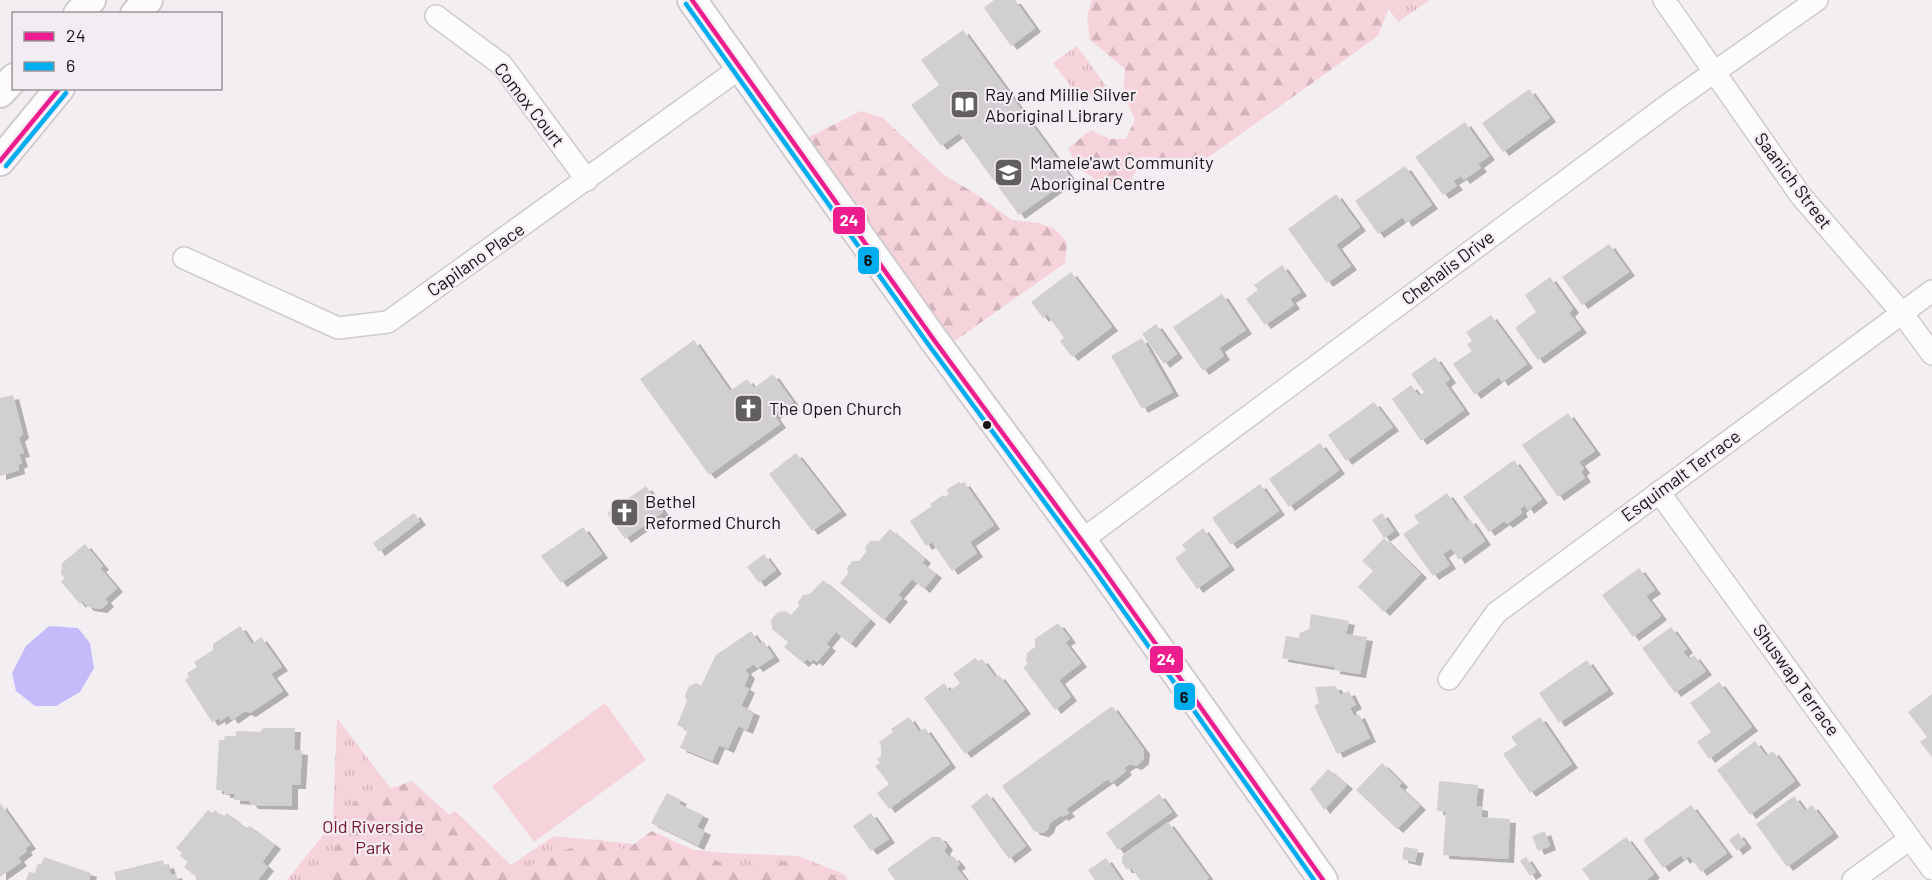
<svg xmlns="http://www.w3.org/2000/svg" width="1932" height="880" font-family="Barlow,sans-serif">
  <defs>
    <pattern id="grass-tufts" width="24" height="20" patternUnits="userSpaceOnUse" patternTransform="scale(1.5)"><rect width="24" height="20" fill="#f6d3da"/><path d="M3 7l-1-3M5 7V3M7 7l1-3M15 17l-1-3M17 17v-4M19 17l1-3" fill="none" stroke="#d2b4ba"/></pattern>
    <pattern id="forest-firs" width="22" height="20" patternUnits="userSpaceOnUse" patternTransform="scale(1.5)"><rect width="22" height="20" fill="#f6d3da"/><path d="M5 1l3.5 6h-7zM16 11l3.5 6h-7z" fill="#d2b4ba"/></pattern>
    <filter id="shadow"><feDropShadow dx="6" dy="4" stdDeviation="0" flood-color="#0004"/></filter>
  </defs>
  <rect width="100%" height="100%" fill="#f2eef2"/>
  <g fill="url(#grass-tufts)">
    <path d="M1382,0h48l-32,22z"/>
    <path d="M1077,46l29,40 -23,17 -30,-40z"/>
    <path d="M337,718l87,114 31,-21 56,54 43,-29 171,17 73,3 46,18 4,6h-561l46,-57z"/>
  </g>
  <g fill="url(#forest-firs)">
    <path d="M1092,0h300l-14,36 -186,133 -28,-11 -22,-1 -13,28h-24l-27,-17 -10,-20 23,-18 19,9h16l9,-20 -12,-24 2,-26 -35,-29 -3,-24z"/>
    <path d="M861,111l22,7 61,57 32,19 36,26 27,3 16,6 12,13 -2,21 -116,82 -144,-206z"/>
    <path d="M412,781l101,92 43,-20 43,-14 27,11 26,-19 81,37 63,-8 50,20h-523l32,-79z"/>
  </g>
  <path fill="#f6d3da" d="M605,703l41,57 -112,82 -42,-56z"/>
  <path fill="#c4bcfa" d="M49,626l29,2 12,15 4,25 -14,24 -24,14h-21l-19,-15 -4,-18 14,-27z"/>
  <g fill="#d2cfd3" filter="url(#shadow)">
    <path d="M994,0h21l20,28 -24,18 -27,-38z"/>
    <path d="M963,30l108,148 -52,37 -60,-82 -18,13 -30,-41 28,-20 -18,-25z"/>
    <path d="M1529,89l21,29 -47,34 -21,-29z"/>
    <path d="M1465,122l24,34 -11,8 3,4 -17,12 -3,-4 -8,5 4,5 -14,9 -28,-38z"/>
    <path d="M1405,166l27,39 -26,18 -3,-6 -25,17 -23,-33z"/>
    <path d="M1336,194l24,33 -24,18 15,21 -24,17 -39,-54z"/>
    <path d="M1609,244l20,28 -47,33 -20,-28z"/>
    <path d="M1282,265l19,27 -11,7 4,6 -29,20 -19,-26 12,-9 -4,-5z"/>
    <path d="M1071,272l41,55 -40,30 -12,-16 4,-3 -17,-24 -4,4 -12,-16z"/>
    <path d="M1550,277l23,32 -4,4 12,16 -43,31 -23,-32 21,-16 -11,-17z"/>
    <path d="M1222,294l24,36 -27,18 5,8 -21,15 -30,-44z"/>
    <path d="M1491,315l36,49 -25,18 -3,-5 -24,18 -22,-31 19,-13 -5,-7 5,-3 -6,-9z"/>
    <path d="M1156,324l21,30 -13,10 -22,-30z"/>
    <path d="M1142,338l31,54 -31,17 -31,-53z"/>
    <path d="M694,340l36,51 17,-12 7,9 19,-14 20,28 -19,13 6,9 -71,51 -69,-96z"/>
    <path d="M1435,357l15,22 -5,4 19,27 -43,31 -29,-42 19,-14 8,11 5,-4 -13,-18z"/>
    <path d="M13,395l10,39 -4,4 5,15 -5,1 3,9 -4,2 1,5 -19,6v-78z"/>
    <path d="M1374,402l19,25 -47,34 -18,-26z"/>
    <path d="M1568,413l27,38 -16,11 5,7 -3,3 4,6 -27,19 -36,-52z"/>
    <path d="M1320,443l19,27 -50,37 -20,-28z"/>
    <path d="M796,453l45,58 -29,20 -43,-57z"/>
    <path d="M1514,460l28,39 -14,11 -3,-5 -5,4 2,4 -15,11 -3,-3 -15,11 -26,-35z"/>
    <path d="M959,482l2,2 3,-2 30,43 -24,17 7,11 -25,18 -20,-29 -6,4 -16,-25 22,-15 -2,-2 13,-9 2,2 4,-3 -3,-4z"/>
    <path d="M1260,484l19,27 -48,34 -19,-27z"/>
    <path d="M646,486l17,26 -38,27 -18,-26z"/>
    <path d="M1447,493l20,28 3,-2 15,22 -26,19 -8,-12 -8,6 7,11 -17,11 -30,-42 16,-11 -5,-7z"/>
    <path d="M414,513l6,8 -41,31 -6,-9z"/>
    <path d="M1382,513l12,18 -10,7 -12,-18z"/>
    <path d="M583,527l19,27 -41,29 -20,-27z"/>
    <path d="M1203,528l26,38 -32,23 -22,-31 11,-8 -4,-5z"/>
    <path d="M890,529l35,30 -3,4 14,11 -12,15 -12,-10 -14,16 4,3 -18,22 -44,-37 8,-9 -1,-6 5,-7h7l7,-9 -1,-5 5,-6h9z"/>
    <path d="M1384,538l37,36 -37,38 -26,-25 15,-16 -11,-10z"/>
    <path d="M85,544l18,22 -3,2 17,20 -12,11 3,4 -7,6 -13,-2 -6,-6 -2,3 -19,-22 4,-4 -4,-4 1,-11z"/>
    <path d="M764,554l12,16 -17,13 -12,-16z"/>
    <path d="M1639,568l16,22 -9,6 15,20 -28,21 -31,-42z"/>
    <path d="M823,580l47,40 -20,24 -14,-12 -10,12 4,3 -13,15 -4,-3 -2,3 -4,-3 -4,4 -19,-16 4,-5 -16,-13 -1,-9 7,-8 8,-1 5,4 8,-9 -1,-4 5,-7 7,-1z"/>
    <path d="M1311,614l38,7 -3,13 21,3 -7,37 -26,-4v-3l-52,-9 4,-22 13,2 1,-5 9,-4z"/>
    <path d="M1058,623l12,16 -5,3 16,21 -22,17 12,17 -16,13 -32,-43 5,-3 -2,-3 1,-8 8,-6v-8z"/>
    <path d="M240,626l12,18 9,-7 21,30 -11,7 12,17 -33,22 -5,-2 -13,9 -3,-5 -9,6 -1,-3 -7,4 -27,-42 4,-3 -2,-4 10,-6 -3,-5 19,-12v-6z"/>
    <path d="M1671,627l16,22 -4,3 6,7 5,-4 12,16 -31,22 -33,-45z"/>
    <path d="M751,631l9,13 3,-3 11,16 -17,11 -3,-4 -9,6 4,5 -5,11 5,3 -8,17 13,6 -7,18 -9,-4 -10,23 -9,-4 -7,16 -32,-13 8,-18 -11,-5 10,-24 -2,-6 4,-9 8,-3 4,3 15,-31z"/>
    <path d="M975,658l3,3 4,-2 13,18 4,-2 26,35 -60,44 -41,-56 20,-15 6,8 10,-8 -7,-9z"/>
    <path d="M1587,660l21,30 -49,33 -20,-30z"/>
    <path d="M1719,682l33,45 -43,32 -12,-17 14,-10 -21,-29z"/>
    <path d="M1336,686l4,9 9,-4 7,14 -6,3 4,8 5,-2 11,24 -33,16 -23,-48 5,-3 -4,-16z"/>
    <path d="M1932,694v63l-12,-15 7,-5 -19,-25z"/>
    <path d="M1112,706l32,44 -1,10 -7,6 -6,-2 -6,4 2,3 -15,12 -3,-4 -42,30 3,4 -7,4 -1,-2 -11,8 -2,6 -5,4 -9,-2 -32,-45z"/>
    <path d="M909,717l10,15 6,-4 25,36 -61,45 -12,-16 12,-9 -14,-18 5,-3 -3,-4 4,-3v-10l-2,-4 14,-10 -2,-3z"/>
    <path d="M1540,717l32,47 -42,29 -27,-39 14,-9 -6,-8z"/>
    <path d="M263,728h32l-1,22 8,1 -2,34h-8v21l-40,-1 -3,-4 -15,-1v-6h-10v-3l-8,-1 3,-50h5l1,-4h11v-5l24,1z"/>
    <path d="M1755,741l11,15 7,-5 22,30 -45,34 -33,-45z"/>
    <path d="M1382,763l20,20 -3,3 21,20 -23,23 -41,-39z"/>
    <path d="M1328,769l19,16 -23,25 -14,-21z"/>
    <path d="M1439,781l39,4 -2,21 6,1v10l28,2 -2,40 -65,-4 3,-43 -9,-1z"/>
    <path d="M667,793l14,7 -2,4 24,11 -6,12 8,4 -7,15 -47,-23z"/>
    <path d="M987,793l39,53 -17,13 -38,-53z"/>
    <path d="M1159,794l13,18 -54,38 -12,-17z"/>
    <path d="M1794,796l11,15 7,-6 21,28 -46,34 -31,-43z"/>
    <path d="M0,803l30,42 -5,3 2,3 -9,7 3,4 -21,15z"/>
    <path d="M1691,805l36,48 -26,19 -12,-16 -5,4 -3,-5 -18,13 -20,-28z"/>
    <path d="M208,810l4,3 3,-3 8,7 4,-4 18,15 5,-2 25,19 -13,17 6,5 -10,13h-62v-3l-12,-10 4,-5 -8,-6 2,-3 -6,-5z"/>
    <path d="M871,813l18,26 -18,12 -18,-25z"/>
    <path d="M1168,822l41,56 -3,2h-66l-8,-11h-6l-4,-7v-6z"/>
    <path d="M1545,831l5,15 -12,5 -6,-15z"/>
    <path d="M1738,833l8,11 -9,7 -8,-11z"/>
    <path d="M932,837h8l7,9 -3,5 6,7 3,-2 7,8 -4,3 10,13h-71l-8,-11z"/>
    <path d="M1626,837l28,37 -8,6h-56l-8,-11z"/>
    <path d="M1404,847l14,2 -3,13 -13,-3z"/>
    <path d="M44,857l47,16 -2,7h-63l3,-8 6,1 3,-10 3,2z"/>
    <path d="M1526,857l10,15 -6,4 -10,-15z"/>
    <path d="M1106,858l15,22h-26l-7,-10z"/>
    <path d="M163,860l1,5 4,-1 3,11 5,-1 2,6h-62l-2,-8z"/>
  </g>
  <g fill="none" stroke-linecap="round" stroke-linejoin="round">
    <defs>
      <g id="minor">
        <path d="M1664,0l137,196 101,117 30,41"/>
        <path d="M436,16l66,49 85,115"/>
        <path d="M184,258l154,70 50,-6 352,-254"/>
        <path d="M1659,492l273,377"/>
        <path d="M1082,540l594,-441 141,-99"/>
        <path d="M1449,679l47,-66 436,-322"/>
        <path d="M1853,880l57,-41"/>
      </g>
      <g id="secondary">
        <path d="M692,0l242,340 165,224 224,316"/>
        <path d="M78,14l13,-14"/>
        <path d="M135,14l13,-14"/>
        <path d="M0,93l14,-15"/>
        <path d="M0,161l60,-73"/>
      </g>
    </defs>
    <use href="#minor" stroke="#cfcbcf" stroke-width="24"/>
    <use href="#secondary" stroke="#cfcbcf" stroke-width="32"/>
    <use href="#minor" stroke="#fdfcfd" stroke-width="21"/>
    <use href="#secondary" stroke="#fdfcfd" stroke-width="28"/>
    <defs>
      <g id="bus-1">
        <path d="M692,0l242,340 165,224 224,316"/>
        <path d="M0,161l60,-73"/>
      </g>
      <g id="bus-2">
        <path d="M686,4l242,340 165,224 221,312"/>
        <path d="M6,166l60,-73"/>
      </g>
    </defs>
    <use href="#bus-1" stroke="#f4ecf3" stroke-width="9"/>
    <use href="#bus-2" stroke="#f4ecf3" stroke-width="9"/>
    <use href="#bus-1" stroke="#ed1d8f" stroke-width="4.5"/>
    <use href="#bus-2" stroke="#00aeef" stroke-width="4.5"/>
  </g>
  <defs>
    <symbol id="library-square" viewBox="-11 -11 22 22"><rect x="-9" y="-9" width="18" height="18" rx="4" fill="#625f62" stroke="#f4ecf3"/><path d="M-6-4Q-3-5.5-.7-3.5V5Q-3 3-6 4ZM6-4Q3-5.5 .7-3.5V5Q3 3 6 4Z" fill="#fff"/></symbol>
    <symbol id="school-square" viewBox="-11 -11 22 22"><rect x="-9" y="-9" width="18" height="18" rx="4" fill="#625f62" stroke="#f4ecf3"/><path d="M0-5L7-2L0 1L-7-2ZM-4 1L0 2.5L4 1V4Q0 6-4 4Z" fill="#fff"/></symbol>
    <symbol id="church-square" viewBox="-11 -11 22 22"><rect x="-9" y="-9" width="18" height="18" rx="4" fill="#625f62" stroke="#f4ecf3"/><path d="M-1.2-6h2.4v3.5h3.3v2.4h-3.3V6h-2.4V-.1h-3.3v-2.4h3.3Z" fill="#fff"/></symbol>
  </defs>
  <g fill-rule="evenodd">
    <use href="#library-square" x="948" y="88" width="33" height="33"/>
    <use href="#school-square" x="992" y="156" width="33" height="33"/>
    <use href="#church-square" x="732" y="392" width="33" height="33"/>
    <use href="#church-square" x="608" y="496" width="33" height="33"/>
  </g>
  <circle fill="#141214" stroke="#f4ecf3" stroke-width="2" cx="987" cy="425" r="5"/>
  <g text-anchor="middle" stroke-width="4.5" stroke-linejoin="round" paint-order="stroke">
    <g font-size="18" fill="#141214" stroke="#f4ecf3" text-anchor="start">
      <text x="985" y="101">Ray and Millie Silver<tspan x="985" dy="21">Aboriginal Library</tspan></text>
      <text x="1030" y="169">Mamele'awt Community<tspan x="1030" dy="21">Aboriginal Centre</tspan></text>
      <text x="769" y="415">The Open Church</text>
      <text x="645" y="508">Bethel<tspan x="645" dy="21">Reformed Church</tspan></text>
    </g>
    <g font-size="18" fill="#141214" stroke="#f4ecf3">
      <text transform="translate(529 105) rotate(52)" y="6">Comox Court</text>
      <text transform="translate(1793 181) rotate(53)" y="6">Saanich Street</text>
      <text transform="translate(476 260) rotate(-35)" y="6">Capilano Place</text>
      <text transform="translate(1448 268) rotate(-37)" y="6">Chehalis Drive</text>
      <text transform="translate(1681 476) rotate(-36)" y="6">Esquimalt Terrace</text>
      <text transform="translate(1796 680) rotate(54)" y="6">Shuswap Terrace</text>
    </g>
    <g font-size="18" fill="#731a33" stroke="#f4ecf3">
      <text x="373" y="833">Old Riverside<tspan x="373" dy="21">Park</tspan></text>
    </g>
  </g>
  <g stroke="#f4ecf3" stroke-width="2">
    <rect x="832" y="206" width="34" height="29" rx="6" fill="#ed1d8f"/>
    <rect x="857" y="246" width="23" height="29" rx="6" fill="#00aeef"/>
    <rect x="1149" y="645" width="35" height="29" rx="6" fill="#ed1d8f"/>
    <rect x="1173" y="682" width="23" height="29" rx="6" fill="#00aeef"/>
  </g>
  <g font-size="16" text-anchor="middle" font-weight="bold" fill="#fff">
    <text x="849" y="226">24</text>
    <text x="1166" y="665">24</text>
  </g>
  <g font-size="16" text-anchor="middle" font-weight="bold" fill="#111">
    <text x="868" y="266">6</text>
    <text x="1184" y="703">6</text>
  </g>
  <rect x="12" y="12" width="210" height="78" fill="#f4ecf3" stroke="#9a959a" stroke-width="1.5"/>
  <rect x="24" y="32" width="30" height="9" fill="#ed1d8f" stroke="#9a959a" stroke-width="1.5"/>
  <text x="66" y="42" font-size="18" fill="#141214">24</text>
  <rect x="24" y="62" width="30" height="9" fill="#00aeef" stroke="#9a959a" stroke-width="1.5"/>
  <text x="66" y="72" font-size="18" fill="#141214">6</text>
</svg>
